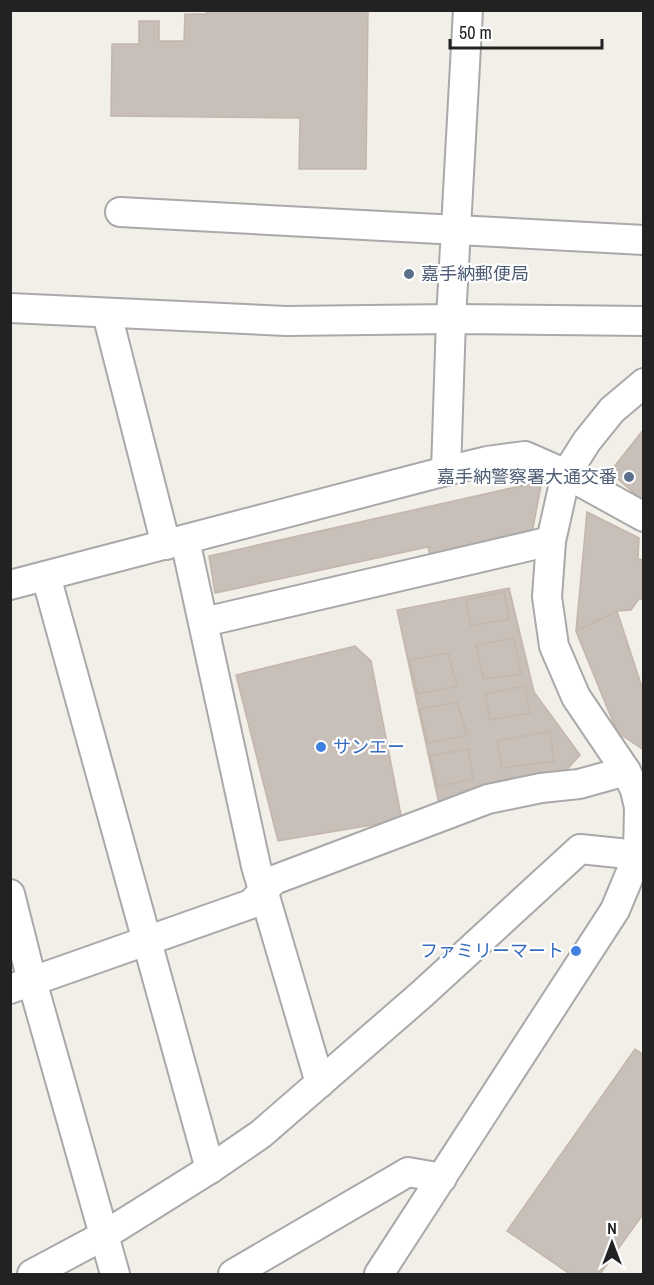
<svg xmlns="http://www.w3.org/2000/svg" width="654" height="1285" font-family="'Archivo Narrow','Noto Sans JP',sans-serif">
  <rect width="100%" height="100%" fill="#f2efe9"/>
  <g fill="#c7bfb8" stroke="#c4b6ab" stroke-width="1.5">
    <path d="M207,10h161l-2,159h-67l1,-51 -189,-2 1,-72h27v-23h20v20h25l1,-27h22z"/>
    <path d="M644,429v73l-34,-30z"/>
    <path d="M542,481l-11,57 -101,18 -2,-9 -213,46 -6,-37z"/>
    <path d="M587,512l52,26 -1,21 6,1v39h-5l-8,11 -14,1 -41,20z"/>
    <path d="M509,588l25,104 46,63 -17,19 -124,30 -42,-194z"/>
    <path d="M504,592l5,27 -38,7 -5,-26z"/>
    <path d="M617,611l27,82v57l-27,-18 -41,-101z"/>
    <path d="M514,638l7,36 -37,5 -8,-34z"/>
    <path d="M355,646l16,15 31,159 -124,21 -42,-166z"/>
    <path d="M448,653l9,33 -39,8 -9,-34z"/>
    <path d="M525,686l5,27 -40,7 -5,-26z"/>
    <path d="M457,702l10,33 -39,8 -9,-34z"/>
    <path d="M550,731l4,30 -52,7 -5,-27z"/>
    <path d="M468,749l5,30 -36,8 -7,-31z"/>
    <path d="M635,1049l9,6v158l-44,61h-30l-63,-43z"/>
  </g>
  <g fill="none" stroke-linecap="round" stroke-linejoin="round">
    <defs>
      <g id="minor">
        <path d="M120,212l524,28"/>
        <path d="M10,308l276,13 165,-2 17,-309"/>
        <path d="M107,314l59,231"/>
        <path d="M446,471l5,-152 193,2"/>
        <path d="M185,540l71,326 64,217"/>
        <path d="M46,576l164,593"/>
        <path d="M10,585l436,-114 41,-10 38,-5 41,18 78,43"/>
        <path d="M204,622l347,-81"/>
        <path d="M10,894l22,87 83,293"/>
        <path d="M10,989l241,-85 23,-24 214,-81 53,-11 38,-4 47,-13"/>
        <path d="M32,1274l71,-38 107,-67 51,-35 161,-140 158,-145 58,6"/>
        <path d="M233,1274l175,-102 34,6"/>
        <path d="M379,1274l236,-364 23,-55 1,-48 -4,-17 -9,-19 -50,-74 -22,-51 -7,-49 4,-56 15,-67 21,-33 25,-31 32,-27"/>
      </g>
    </defs>
    <use href="#minor" stroke="#a9a9a9" stroke-width="32"/>
    <use href="#minor" stroke="#fff" stroke-width="28"/>
  </g>
  <g fill="#5c6f8a" stroke="#fff" stroke-width="2">
    <circle cx="409" cy="274" r="6"/>
    <circle cx="629" cy="477" r="6"/>
  </g>
  <g fill="#3f7fe0" stroke="#fff" stroke-width="2">
    <circle cx="321" cy="747" r="6"/>
    <circle cx="576" cy="951" r="6"/>
  </g>
  <g text-anchor="middle" stroke-width="4.5" stroke-linejoin="round" paint-order="stroke">
    <g font-size="18" fill="#4e5e75" stroke="#fff" text-anchor="start">
      <text x="421" y="280">嘉手納郵便局</text>
      <text x="617" y="483" text-anchor="end">嘉手納警察署大通交番</text>
    </g>
    <g font-size="18" fill="#366cbe" stroke="#fff" text-anchor="start">
      <text x="333" y="753">サンエー</text>
      <text x="564" y="957" text-anchor="end">ファミリーマート</text>
    </g>
  </g>
  <rect width="654" height="1285" fill="none" stroke="#222222" stroke-width="24"/>
  <g transform="translate(612 1243)" stroke="#ffffff" stroke-width="4.5" paint-order="stroke">
  <path d="M0-4.5L10 22L0 15L-10 22Z" fill="#222222"/>
  <text y="-9" font-size="16" font-weight="bold" text-anchor="middle" fill="#222222">N</text>
  </g>
  <path d="M450 39v9h152v-9" fill="none" stroke="#222222" stroke-width="3"/>
  <text x="459" y="39" font-size="18" fill="#222222" stroke="#ffffff" stroke-width="4.5" paint-order="stroke">50 m</text>
</svg>
